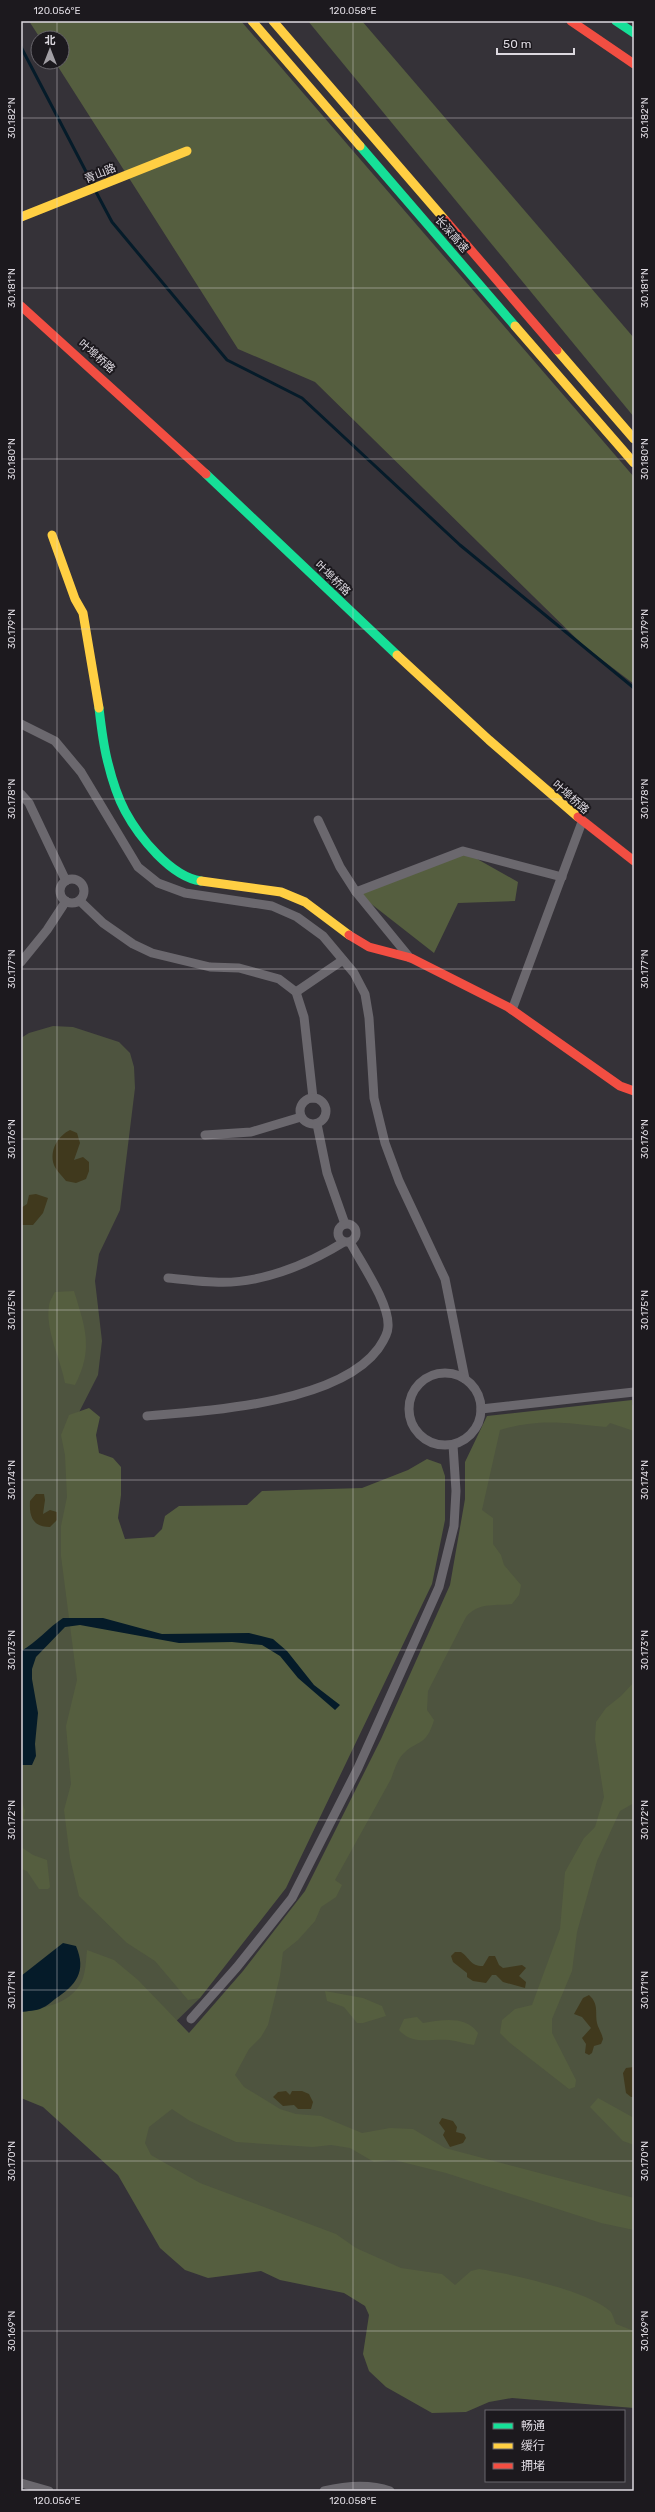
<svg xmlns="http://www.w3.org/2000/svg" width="655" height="2512" font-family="Rubik,'Noto Sans SC',sans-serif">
  <rect width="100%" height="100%" fill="#353238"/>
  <g fill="#4e543f">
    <path d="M53,1026l20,1 46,15 11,11 4,14 1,21 -15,122 -21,44 -4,27 7,60 -4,34 -25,49 25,468 102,106 -102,99 -77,-56v-1003l8,-5z"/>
    <path d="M634,1405v940l-70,-12 -393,-151 -46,-32 187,-253 144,-312 35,-166z"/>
  </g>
  <g fill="#555e3f">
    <path d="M29,21h212l393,456v207l-49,-37 -270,-265 -77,-33 -183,-287h7v-24h-22z"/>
    <path d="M308,21h54l272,317v79z"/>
    <path d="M463,851l55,31 -3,19 -57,2 -24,50 -78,-61z"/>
    <path d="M74,1291c11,36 20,58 1,94l-10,-2c-4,-23 -20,-53 -16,-77 0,-4 4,-10 6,-14z"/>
    <path d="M632,1400l2,31 -24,-8 -4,4c-40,-4 -66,-9 -106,3l-18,80 11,8v26l8,11 3,10 17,20 -2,10 -7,9c-17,2 -34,-2 -46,13l-38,74 -1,19 7,10c-8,27 -16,19 -31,34 -6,6 -9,17 -12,25l-56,101 7,5 -6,12 -15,10 -6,14 -17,19 -15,12 -3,24 -12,49 -7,12 -12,12 -14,26 9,12 36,22 16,5 25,2 41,17 28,-5 23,1 32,19 189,50v32l-33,-7 -155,-50 -52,-13 -20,2 -24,-14 -19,-3 -18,2 -77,-5 -46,-21 -18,-12 -23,18 -4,16 6,12 49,28 136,51 20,14 45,20 41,6 13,11 16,-14 8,-2c32,5 107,21 131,42 3,3 4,9 6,13l18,7v77l-122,-10 -23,4 -23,10 -34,1 -46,-26 -17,-16 -6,-17 6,-39 -4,-9 -21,-13 -64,-13 -19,-9 -53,7 -23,-8 -25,-22 -42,-73 -75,-68 -22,-9v-86c24,-4 53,-9 62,-34 3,-9 3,-19 4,-28l27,10 24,20 51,53 54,-62 62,-80 76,-152 69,-154 15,-86v-37l22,-46z"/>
    <path d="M89,1408l11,9 -4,18 3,18 14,5 8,9v28l-3,23 7,21 29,-2 8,-8 3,-13 14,-10 68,-1 15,-14 100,-3 46,-18 19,-11 14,5 4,12v44l-13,64 -146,304 -86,110 -12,2 -33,-39 -28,-18 -48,-47 -9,-38 -6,-48 7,-26 -5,-58 11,-46 -16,-124v-30l6,-29 -2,-42 -4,-20 8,-20z"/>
    <path d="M634,1682v121l-14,8 -23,50 -20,71 -5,39 -20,48v14l24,47 -1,7 -6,2 -59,-46 -10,-10 2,-13 13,-11 17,-4 28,-76 5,-57 19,-34 11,-11 9,-30 -9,-58 1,-17 10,-14 15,-12z"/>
    <path d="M21,1798l4,13 -4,33z"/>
    <path d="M21,1847l12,8 14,5 3,27 -2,2h-9l-12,-18 -6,-2z"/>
    <path d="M325,1991l38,7 19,8 4,10 -23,7h-6l-13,-16 -17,-6z"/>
    <path d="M417,2017l6,6c18,-3 43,-8 55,10l-4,12c-8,-1 -17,-4 -25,-5 -18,-2 -36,6 -50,-10l5,-11z"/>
    <path d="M598,2098l36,20v27l-11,-4 -33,-34z"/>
  </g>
  <g fill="#40391d">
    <path d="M70,1130l7,3 3,10 -6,17 9,-3 6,5v9l-3,8 -10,4 -10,-2c-4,-5 -10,-11 -12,-16 -5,-15 4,-29 16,-35z"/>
    <path d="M36,1194l12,4 -5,15 -10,12h-11l-1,-17 6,-4 2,-9z"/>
    <path d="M36,1494h8l1,6 -2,14 7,-4 7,2v8l-7,7c-17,0 -21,-10 -20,-26z"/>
    <path d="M455,1952h6c9,6 9,14 22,14l6,-10h6l4,9 4,3 19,-3 4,3 -7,8 7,6 -1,6 -22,-6 -7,-7h-4l-6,8 -13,-2 -6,-4v-4l-14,-11 -2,-6z"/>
    <path d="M589,1995c10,9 6,17 8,28 1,5 5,10 6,16l-2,5 -7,2 -2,7 -3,2 -4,-2 1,-9 -4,-6 9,-10 -9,-11 -8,-3 9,-16z"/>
    <path d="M634,2067v30h-3l-5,-4 -3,-20 3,-5z"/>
    <path d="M286,2091l4,4 2,-4h10l7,3 4,8 -2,7h-13l-4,-4 -11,1 -10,-9 5,-5z"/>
    <path d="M442,2118l11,3 4,6 -1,5 8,2 2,4 -3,5 -13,4 -7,-12 2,-4 -6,-8z"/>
  </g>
  <g fill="#051b29">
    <path d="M63,1618h40l59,16 87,-1 24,6 14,12 27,34 26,20 -5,5 -37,-32 -18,-22 -18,-11 -30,-3 -53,1 -99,-18 -15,2 -29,30 -4,12v10l6,34 -3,31 1,12 -4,9h-11v-114c16,-9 27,-23 42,-33z"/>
    <path d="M63,1943l13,3c11,26 0,39 -21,53 -4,3 -8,7 -13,9 -5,3 -15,3 -21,4v-36z"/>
  </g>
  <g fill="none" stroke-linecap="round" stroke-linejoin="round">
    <g stroke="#051b29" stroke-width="3">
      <path d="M21,47l72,138"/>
      <path d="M95,190l17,32 115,138 75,38 158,147 174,143"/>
    </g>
    <g stroke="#6b686e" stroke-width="9">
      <path d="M21,724l34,17 26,31 57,95 20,16 27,10 87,13 25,11 26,19 31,37 11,21 4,24 5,80 11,45 14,38 46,98 20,100"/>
      <path d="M21,794l8,9 37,78"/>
      <path d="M318,820l22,47 16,25 54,66"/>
      <circle cx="72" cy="891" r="12"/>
      <path d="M356,892l107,-41 99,26"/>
      <path d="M80,901l23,22 30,21 19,9 58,14 29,1 40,11 17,13 8,25 9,81"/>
      <path d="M21,962l26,-32 19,-29"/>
      <path d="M296,992l47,-32"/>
      <path d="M512,1010l70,-188"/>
      <circle cx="313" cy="1111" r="13"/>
      <path d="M317,1124l10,49 18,51"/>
      <path d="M205,1135l46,-3 50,-15"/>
      <circle cx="347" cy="1233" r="9"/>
      <path d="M168,1278c15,1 31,4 46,4 44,3 93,-17 130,-40"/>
      <circle cx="445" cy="1409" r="36"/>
      <path d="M481,1409l153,-17"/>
      <path d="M147,1416c62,-5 191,-13 231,-67 4,-6 10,-14 10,-22 2,-23 -27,-64 -38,-85"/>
      <path d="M191,2019l46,-52 55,-69 66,-130 81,-181 15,-61 2,-35 -3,-46"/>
      <path d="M21,2483l28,8"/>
      <path d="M324,2491c21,-5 46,-7 66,0"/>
    </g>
    <g stroke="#16e098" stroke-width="9">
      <path d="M616,21l18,12"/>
      <path d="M360,146l155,180"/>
      <path d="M206,474l191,181"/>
      <path d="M99,708c2,17 4,35 8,51 4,17 10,37 18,52 14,26 46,66 76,70"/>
    </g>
    <g stroke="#ffcf43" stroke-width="9">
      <path d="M252,21l108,125"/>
      <path d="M273,21l172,199"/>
      <path d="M21,217l166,-66"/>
      <path d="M515,326l119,137"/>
      <path d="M557,350l77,89"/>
      <path d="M52,535l23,64 8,14 16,95"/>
      <path d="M397,655l92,85 89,77"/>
      <path d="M201,881l80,11 24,10 44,33"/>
    </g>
    <g stroke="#f24e42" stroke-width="9">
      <path d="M571,21l63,43"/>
      <path d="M445,220l112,130"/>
      <path d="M21,306l185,168"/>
      <path d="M578,817l56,44"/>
      <path d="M349,935l20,12 42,11 97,49 112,79 14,5"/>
    </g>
  </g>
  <path fill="none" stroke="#ddd9e0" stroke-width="1" stroke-opacity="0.45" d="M57,21v17M353,21v2470M57,62v2429M21,118h613M21,288h613M21,459h613M21,629h613M21,799h613M21,969h613M21,1139h613M21,1310h613M21,1480h613M21,1650h613M21,1820h613M21,1990h613M21,2161h613M21,2331h613"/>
  <g text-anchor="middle" stroke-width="4" stroke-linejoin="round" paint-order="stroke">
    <g font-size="11" fill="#ddd9e0" stroke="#1c191e">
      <text transform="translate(100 173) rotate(-22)" y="4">青山路</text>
      <text transform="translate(452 234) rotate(49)" y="4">长深高速</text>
      <text transform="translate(97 356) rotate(41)" y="4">叶埠桥路</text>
      <text transform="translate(333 578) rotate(44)" y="4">叶埠桥路</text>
      <text transform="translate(571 797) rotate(41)" y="4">叶埠桥路</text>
    </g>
  </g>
  <rect width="655" height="2512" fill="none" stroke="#1c191e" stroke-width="44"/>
  <rect x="485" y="2410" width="140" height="72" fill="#1c191e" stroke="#69666c"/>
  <rect x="493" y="2423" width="20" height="6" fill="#16e098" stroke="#69666c"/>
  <text x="521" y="2430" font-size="12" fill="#ddd9e0">畅通</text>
  <rect x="493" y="2443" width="20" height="6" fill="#ffcf43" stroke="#69666c"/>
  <text x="521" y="2450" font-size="12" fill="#ddd9e0">缓行</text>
  <rect x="493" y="2463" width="20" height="6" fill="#f24e42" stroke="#69666c"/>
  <text x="521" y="2470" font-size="12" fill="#ddd9e0">拥堵</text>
  <g transform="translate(50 50)"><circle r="19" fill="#1c191e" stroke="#69666c"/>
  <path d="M0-3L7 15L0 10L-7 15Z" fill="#a29fa5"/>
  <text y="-6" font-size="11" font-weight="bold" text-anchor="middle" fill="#ddd9e0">北</text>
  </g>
  <path d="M497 48v6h77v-6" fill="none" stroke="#ddd9e0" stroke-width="2"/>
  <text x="503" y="48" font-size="12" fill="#ddd9e0" stroke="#1c191e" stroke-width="3" paint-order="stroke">50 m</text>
  <rect x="22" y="22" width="611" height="2468" fill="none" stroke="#ddd9e0" stroke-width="1.5"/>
  <g font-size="10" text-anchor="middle" fill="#ddd9e0">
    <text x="57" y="14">120.056°E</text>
    <text x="353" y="14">120.058°E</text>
    <text transform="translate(11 118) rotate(-90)" y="4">30.182°N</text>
    <text transform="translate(644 118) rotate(-90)" y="4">30.182°N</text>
    <text transform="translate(11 288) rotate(-90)" y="4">30.181°N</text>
    <text transform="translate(644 288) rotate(-90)" y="4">30.181°N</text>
    <text transform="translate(11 459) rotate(-90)" y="4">30.180°N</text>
    <text transform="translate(644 459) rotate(-90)" y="4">30.180°N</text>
    <text transform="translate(11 629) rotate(-90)" y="4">30.179°N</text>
    <text transform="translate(644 629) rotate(-90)" y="4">30.179°N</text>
    <text transform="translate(11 799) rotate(-90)" y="4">30.178°N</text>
    <text transform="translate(644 799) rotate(-90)" y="4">30.178°N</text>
    <text transform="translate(11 969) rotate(-90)" y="4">30.177°N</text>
    <text transform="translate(644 969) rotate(-90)" y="4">30.177°N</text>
    <text transform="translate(11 1139) rotate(-90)" y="4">30.176°N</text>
    <text transform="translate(644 1139) rotate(-90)" y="4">30.176°N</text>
    <text transform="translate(11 1310) rotate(-90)" y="4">30.175°N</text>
    <text transform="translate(644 1310) rotate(-90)" y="4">30.175°N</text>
    <text transform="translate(11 1480) rotate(-90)" y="4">30.174°N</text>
    <text transform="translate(644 1480) rotate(-90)" y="4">30.174°N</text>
    <text transform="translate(11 1650) rotate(-90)" y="4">30.173°N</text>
    <text transform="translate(644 1650) rotate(-90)" y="4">30.173°N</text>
    <text transform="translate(11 1820) rotate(-90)" y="4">30.172°N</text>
    <text transform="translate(644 1820) rotate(-90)" y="4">30.172°N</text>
    <text transform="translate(11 1990) rotate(-90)" y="4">30.171°N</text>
    <text transform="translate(644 1990) rotate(-90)" y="4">30.171°N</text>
    <text transform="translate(11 2161) rotate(-90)" y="4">30.170°N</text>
    <text transform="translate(644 2161) rotate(-90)" y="4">30.170°N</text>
    <text transform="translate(11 2331) rotate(-90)" y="4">30.169°N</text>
    <text transform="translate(644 2331) rotate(-90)" y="4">30.169°N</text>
    <text x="57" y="2504">120.056°E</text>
    <text x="353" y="2504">120.058°E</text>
  </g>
</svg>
